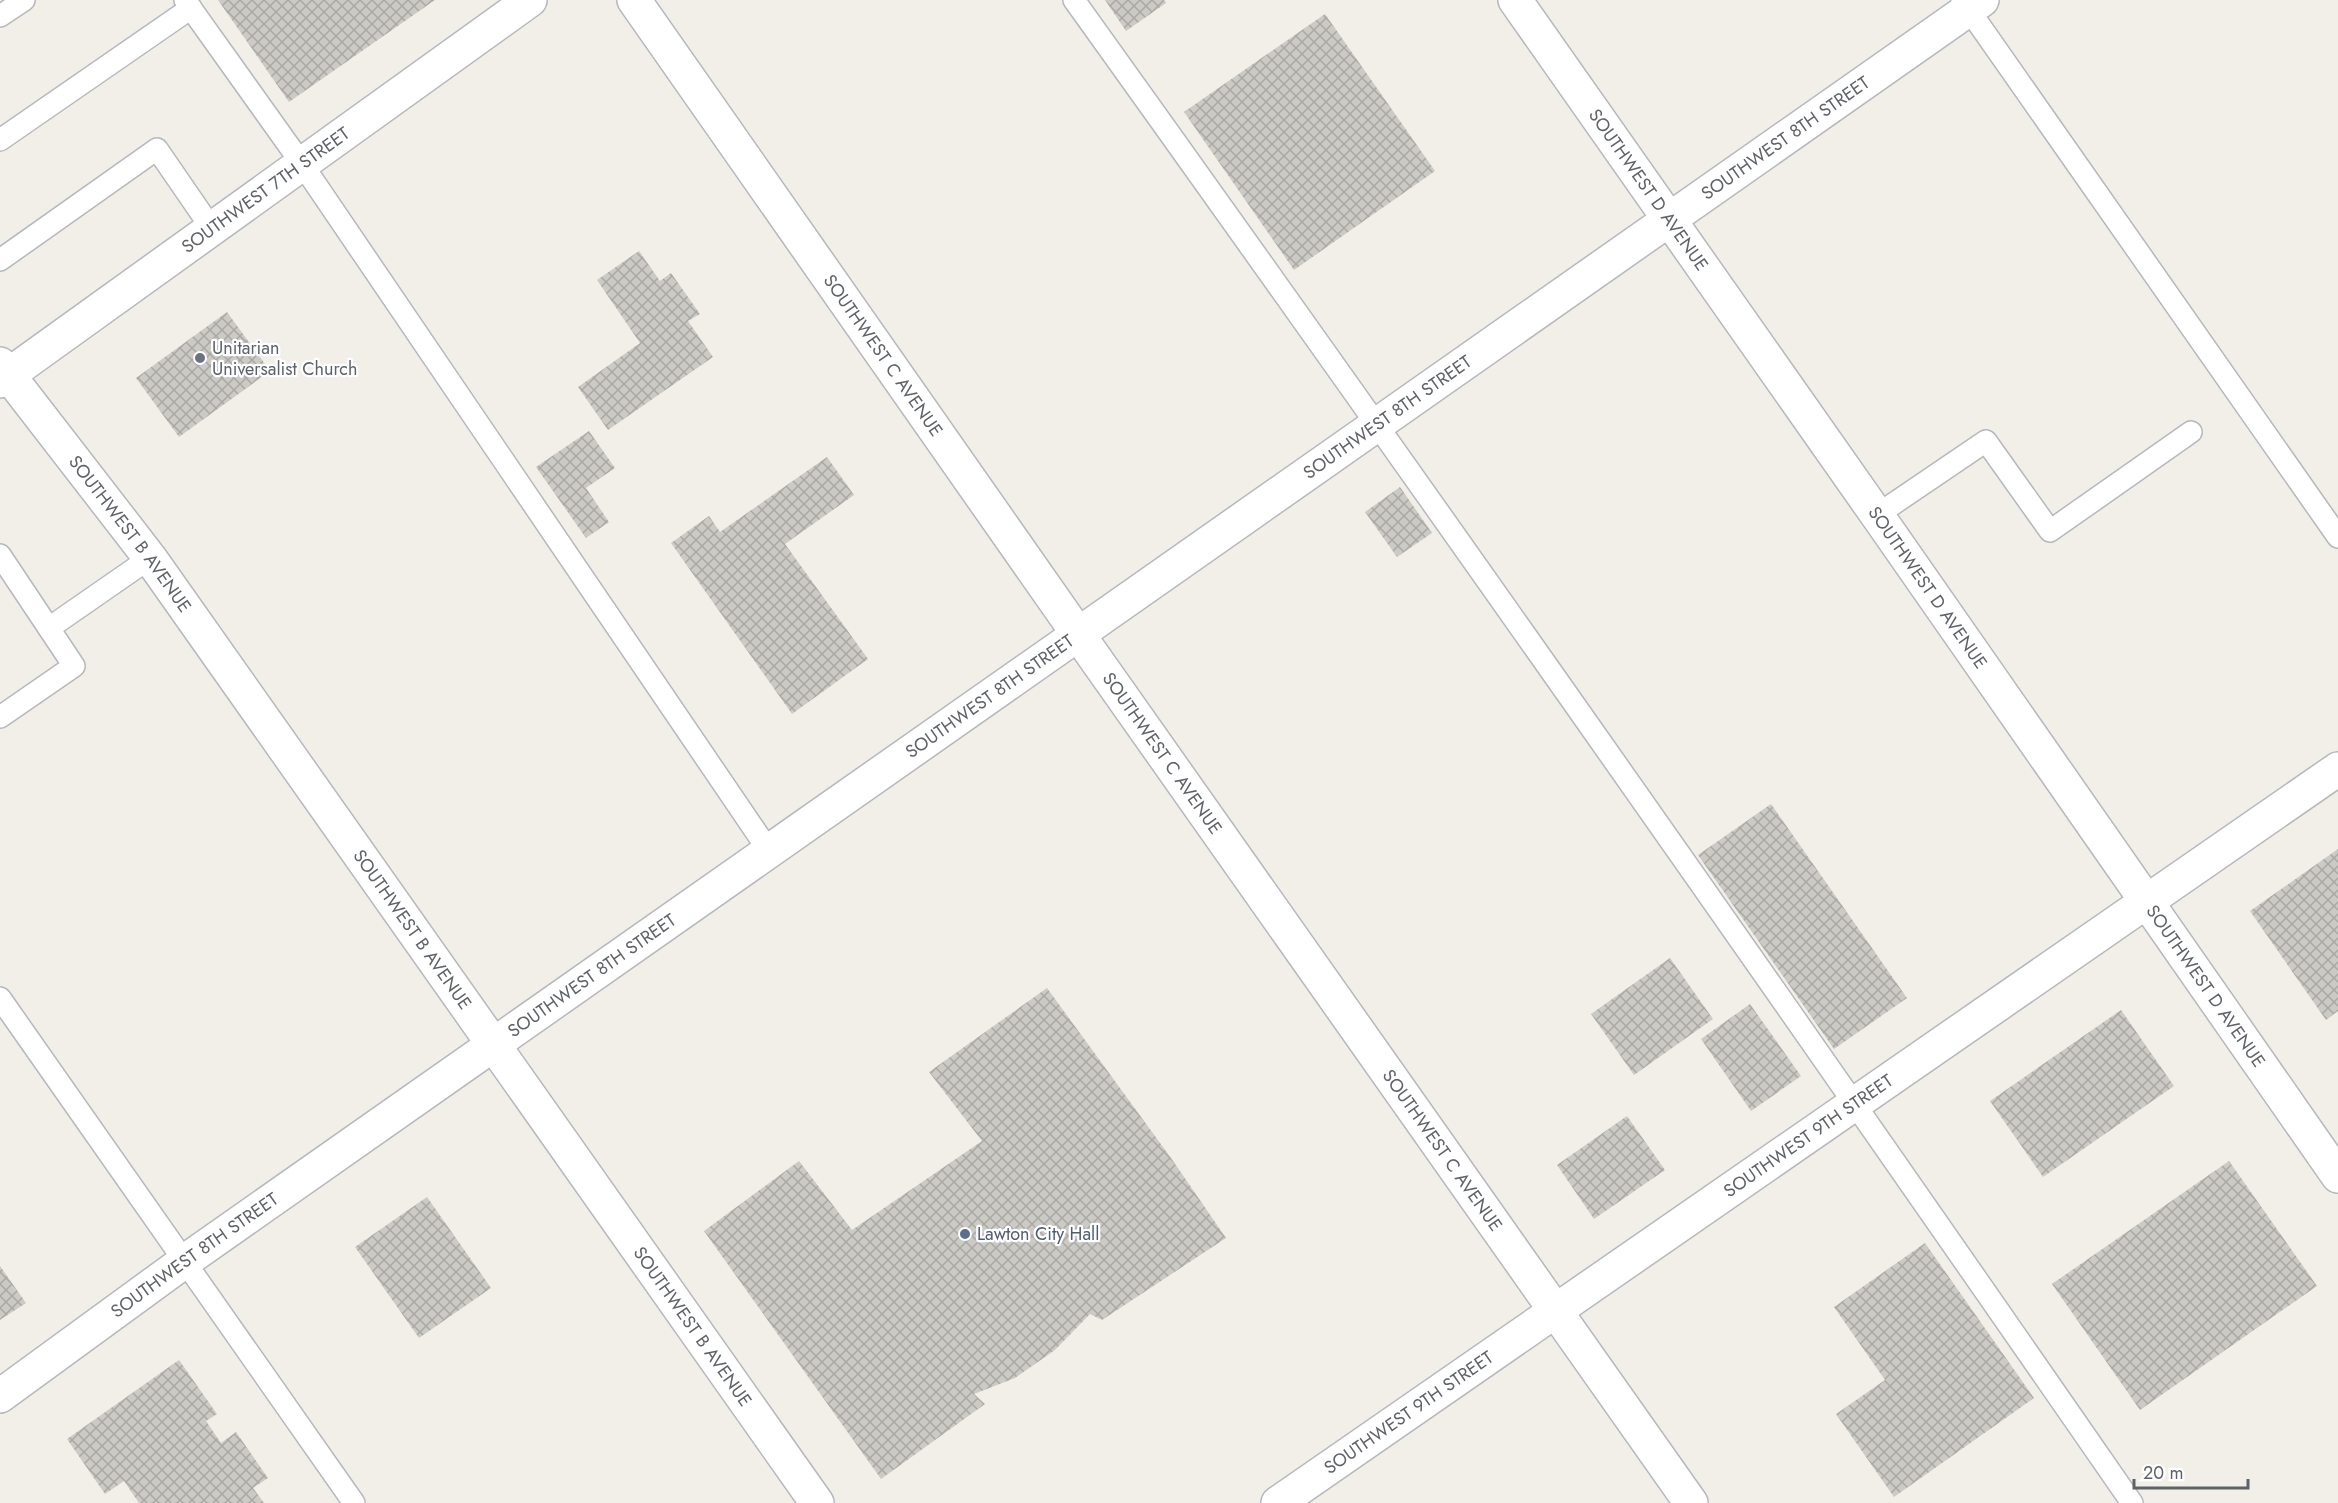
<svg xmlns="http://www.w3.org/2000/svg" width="2338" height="1503" font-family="Jost,sans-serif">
  <defs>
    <pattern id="building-cross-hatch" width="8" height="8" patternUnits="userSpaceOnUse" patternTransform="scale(1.5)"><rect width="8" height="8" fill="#cccac5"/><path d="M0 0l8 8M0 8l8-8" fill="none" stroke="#a9a8a4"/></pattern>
  </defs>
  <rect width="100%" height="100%" fill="#f1efe8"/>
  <g fill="url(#building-cross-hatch)">
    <path d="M218,0h217l-146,102z"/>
    <path d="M1105,0h59l2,3 -40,28z"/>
    <path d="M1325,14l110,157 -141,99 -110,-158z"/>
    <path d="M639,251l21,30 11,-8 29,41 -12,7 25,36 -105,73 -30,-43 62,-44 -43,-63z"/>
    <path d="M227,312l43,59 -91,66 -43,-59z"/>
    <path d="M589,431l26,37 -29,20 23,34 -23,16 -50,-71z"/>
    <path d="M827,457l27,38 -69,49 83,115 -76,55 -121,-171 38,-27 11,16z"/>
    <path d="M1400,487l32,46 -35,24 -32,-45z"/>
    <path d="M1771,804l136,194 -73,51 -136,-194z"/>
    <path d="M2338,849v162l-12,9 -76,-109z"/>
    <path d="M1670,958l43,61 -79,56 -43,-61z"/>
    <path d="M1047,988l124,170 55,80 -124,82 -12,-6 -35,36 -40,28 -41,16 11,10 -104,75 -177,-248 95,-70 53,69 130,-89 -53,-69z"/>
    <path d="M1750,1004l51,72 -50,35 -50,-72z"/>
    <path d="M2121,1010l53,76 -131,91 -53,-76z"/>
    <path d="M1627,1116l38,54 -71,49 -37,-54z"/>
    <path d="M2229,1161l88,125 -177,124 -88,-126z"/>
    <path d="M427,1197l64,91 -72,50 -64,-91z"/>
    <path d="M1925,1243l109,155 -140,99 -58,-83 49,-34 -51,-73z"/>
    <path d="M0,1266l26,37 -26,17z"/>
    <path d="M179,1360l38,54 -11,7 15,22 15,-11 32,46 -15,10 11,15h-125l-15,-22 -19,13 -38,-55z"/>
  </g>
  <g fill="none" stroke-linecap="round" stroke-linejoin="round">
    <defs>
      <g id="service">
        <path d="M185,0l117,164 467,687"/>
        <path d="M1074,0c357,498 709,999 1058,1503"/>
        <path d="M1962,0l376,537"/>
        <path d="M0,16l24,-16"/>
        <path d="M0,140l191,-132"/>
        <path d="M0,260l157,-111 55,80"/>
        <path d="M1877,515l109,-74 64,90 141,-99"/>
        <path d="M0,555l74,111 -74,51"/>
        <path d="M49,628l101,-70"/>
        <path d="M0,998l354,505"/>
      </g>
      <g id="minor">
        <path id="s1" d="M0,381l530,-381"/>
        <path id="s2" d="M0,1396l185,-135 1797,-1261"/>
        <path id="s3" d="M1278,1503l1060,-734"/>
      </g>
      <g id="tertiary">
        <path id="s4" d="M634,0l444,634 613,869"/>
        <path id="s5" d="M1515,0l362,515 461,661"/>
        <path id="s6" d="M0,364l150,194 667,945"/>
      </g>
    </defs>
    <use href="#service" stroke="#b5b8bc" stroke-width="24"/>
    <use href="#minor" stroke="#b5b8bc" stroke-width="36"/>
    <use href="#tertiary" stroke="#b5b8bc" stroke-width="36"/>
    <use href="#service" stroke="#fff" stroke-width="21"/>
    <use href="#minor" stroke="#fff" stroke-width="33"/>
    <use href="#tertiary" stroke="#fff" stroke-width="33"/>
  </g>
  <circle fill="#6b7280" stroke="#fff" stroke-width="2" cx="200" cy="358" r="6"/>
  <circle fill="#5c6f8a" stroke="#fff" stroke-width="2" cx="965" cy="1234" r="6"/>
  <g text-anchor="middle" stroke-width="4.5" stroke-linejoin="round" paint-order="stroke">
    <g font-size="18" fill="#5f6368" stroke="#fff">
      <text dy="6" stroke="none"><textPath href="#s2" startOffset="2184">SOUTHWEST 8TH STREET</textPath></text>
      <text dy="6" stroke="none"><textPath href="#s5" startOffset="232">SOUTHWEST D AVENUE</textPath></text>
      <text dy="6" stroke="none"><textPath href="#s1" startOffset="327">SOUTHWEST 7TH STREET</textPath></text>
      <text dy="6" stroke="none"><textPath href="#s4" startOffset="434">SOUTHWEST C AVENUE</textPath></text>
      <text dy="6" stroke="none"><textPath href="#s2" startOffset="1698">SOUTHWEST 8TH STREET</textPath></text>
      <text dy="6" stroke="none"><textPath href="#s6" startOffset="214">SOUTHWEST B AVENUE</textPath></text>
      <text dy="6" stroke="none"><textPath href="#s5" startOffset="718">SOUTHWEST D AVENUE</textPath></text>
      <text dy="6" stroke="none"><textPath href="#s2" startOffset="1212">SOUTHWEST 8TH STREET</textPath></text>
      <text dy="6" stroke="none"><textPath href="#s4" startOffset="920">SOUTHWEST C AVENUE</textPath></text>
      <text dy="6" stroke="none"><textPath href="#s6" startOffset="700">SOUTHWEST B AVENUE</textPath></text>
      <text dy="6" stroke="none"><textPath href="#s2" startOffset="726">SOUTHWEST 8TH STREET</textPath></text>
      <text dy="6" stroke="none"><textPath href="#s5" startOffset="1204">SOUTHWEST D AVENUE</textPath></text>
      <text dy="6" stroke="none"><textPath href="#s3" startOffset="645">SOUTHWEST 9TH STREET</textPath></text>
      <text dy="6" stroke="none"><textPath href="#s4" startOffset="1406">SOUTHWEST C AVENUE</textPath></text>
      <text dy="6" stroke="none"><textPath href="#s2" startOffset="240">SOUTHWEST 8TH STREET</textPath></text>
      <text dy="6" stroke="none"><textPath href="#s6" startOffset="1186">SOUTHWEST B AVENUE</textPath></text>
      <text dy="6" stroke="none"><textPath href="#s3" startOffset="159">SOUTHWEST 9TH STREET</textPath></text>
    </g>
    <g font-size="18" fill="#5b616d" stroke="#fff" text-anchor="start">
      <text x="212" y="354">Unitarian<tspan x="212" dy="21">Universalist Church</tspan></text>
    </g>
    <g font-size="18" fill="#4e5e75" stroke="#fff" text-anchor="start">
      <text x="977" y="1240">Lawton City Hall</text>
    </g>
  </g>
  <path d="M2134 1479v9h114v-9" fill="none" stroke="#5f6368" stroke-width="3"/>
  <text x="2143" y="1479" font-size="18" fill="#5f6368" stroke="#ffffff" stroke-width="4.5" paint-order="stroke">20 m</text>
</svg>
